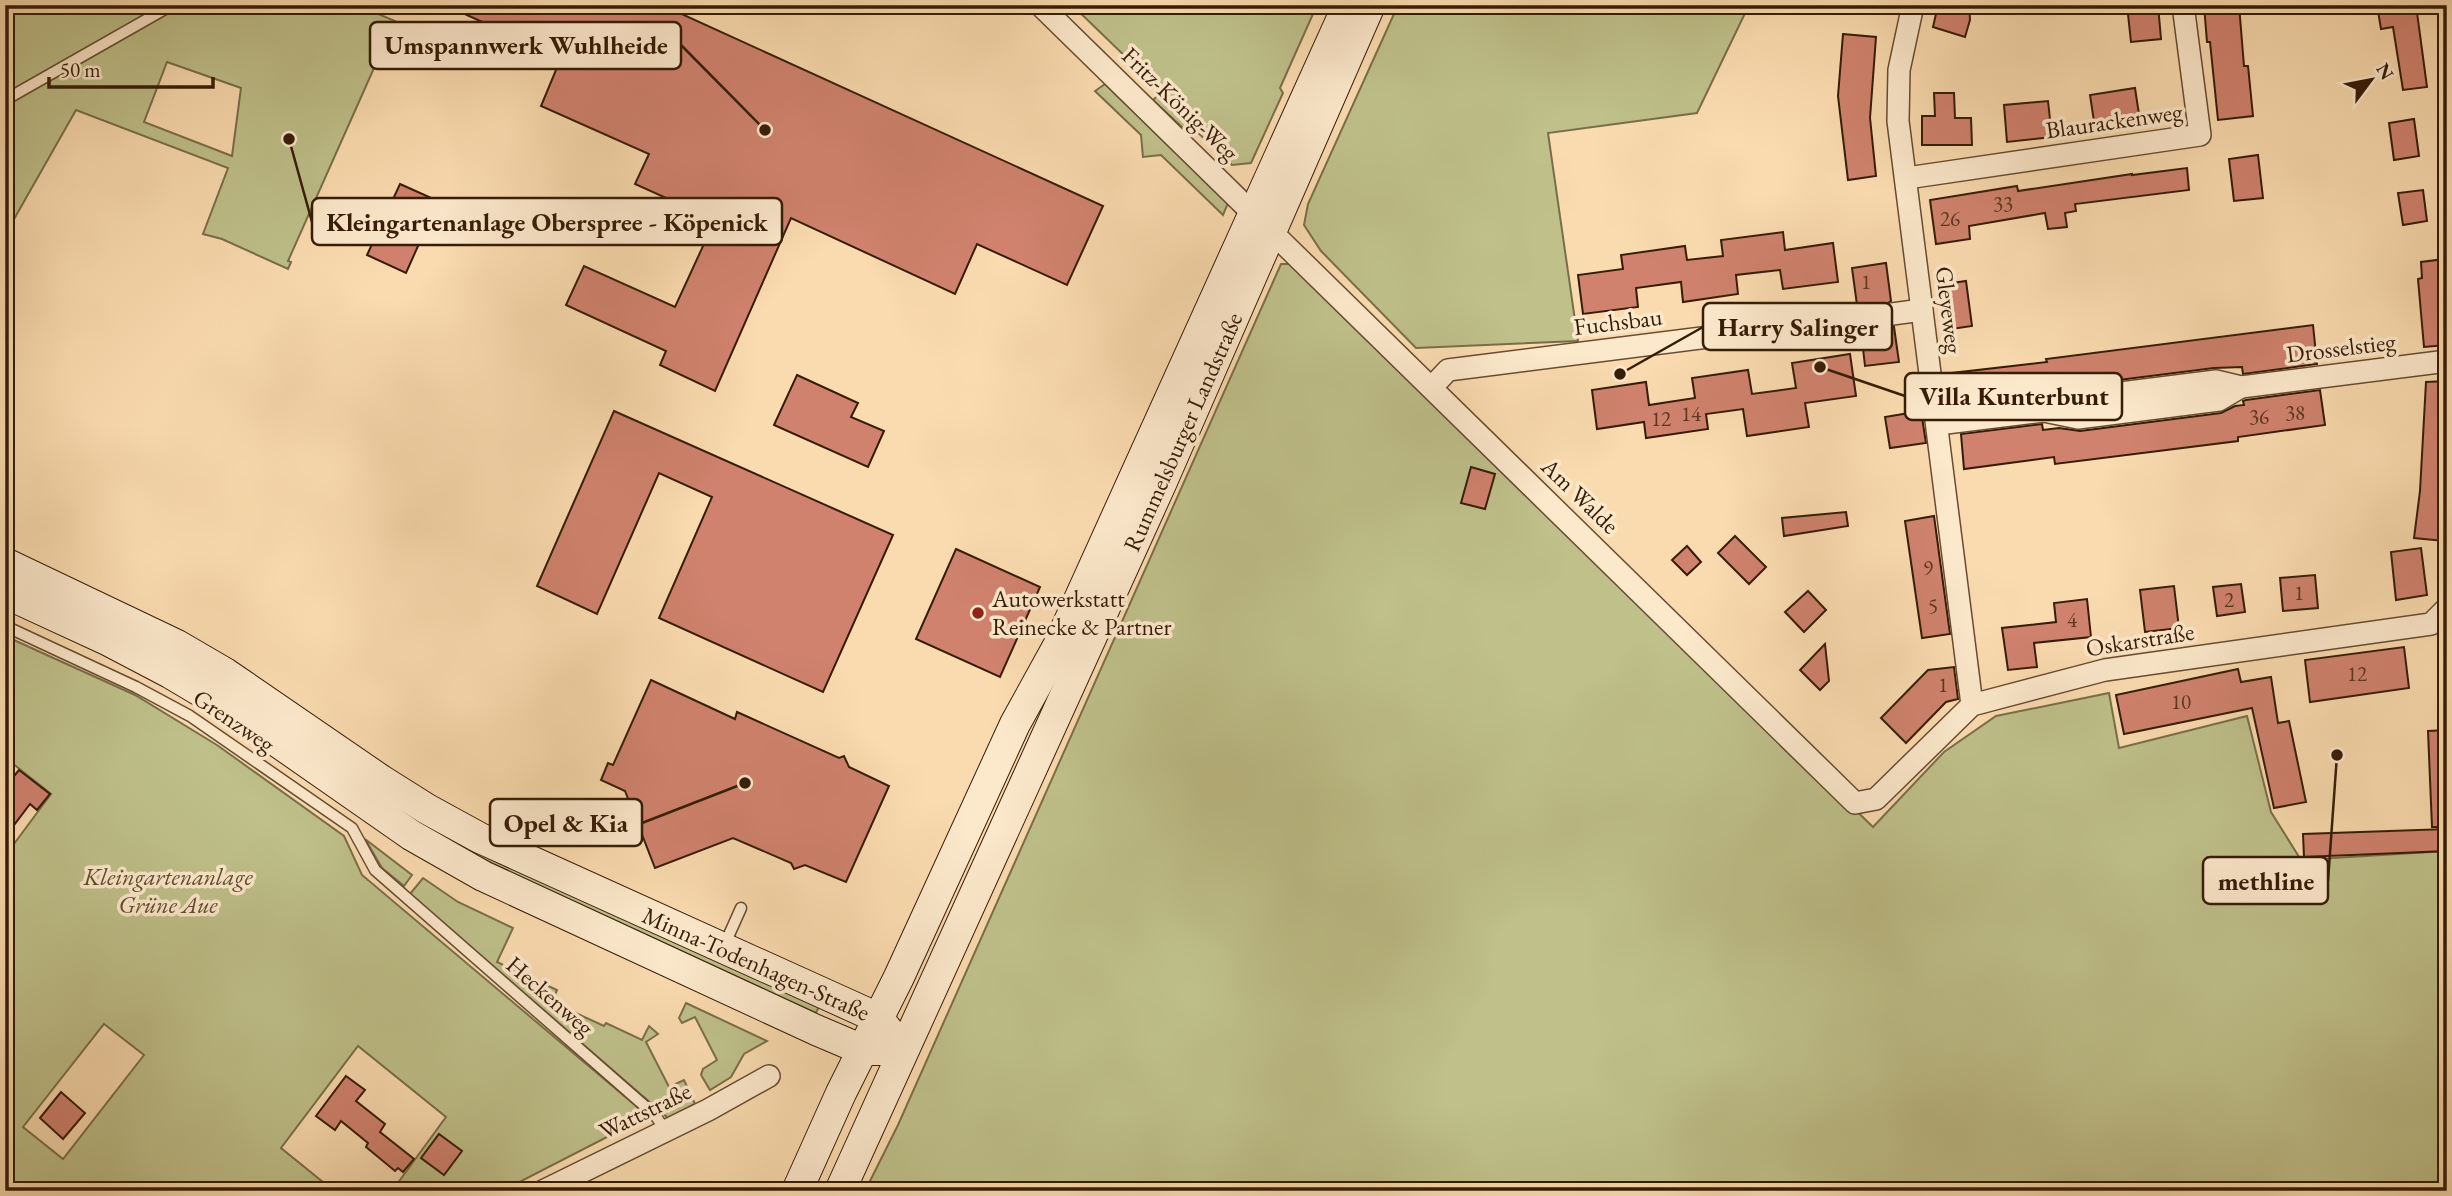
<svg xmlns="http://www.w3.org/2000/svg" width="2452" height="1196" font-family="'EB Garamond',serif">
  <rect width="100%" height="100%" fill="#fadbaf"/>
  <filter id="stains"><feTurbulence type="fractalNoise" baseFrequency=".00286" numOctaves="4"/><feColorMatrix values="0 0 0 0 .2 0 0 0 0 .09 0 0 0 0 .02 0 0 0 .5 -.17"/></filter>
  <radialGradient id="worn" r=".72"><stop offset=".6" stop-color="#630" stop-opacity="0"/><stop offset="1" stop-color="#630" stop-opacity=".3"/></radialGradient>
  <g fill="#bfc08a" stroke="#7a6e48" stroke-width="2" fill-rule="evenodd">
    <path d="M5,5h352l38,16 -107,240 3,1 -3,7 -66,-30 -19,-5 25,-66 -152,-58 -71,125zM167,62l74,26 -9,68 -88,-34z"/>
    <path d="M1072,5h245l-37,83 3,5 -32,70 -19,2 -40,-38 -9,1 -30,-28 9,-8z"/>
    <path d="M1398,5h351l-52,108 -149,20 30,208 -162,7 -95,-97 -17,-26 4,-21z"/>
    <path d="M1105,84l123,119 -5,12 -62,-60 -18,2 -2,-22 -46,-44z"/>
    <path d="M1281,264h11l581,563 71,-75 52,-36 113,-23 10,55 128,-32 24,96 30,48 146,-9v340h-1582l33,-66z"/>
    <path d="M5,636l130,59 82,50 127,91 18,39 286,241 -146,75h-110l54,-74 -88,-71 -77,102 53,43h-329v-335l46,-62 -39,-31 -7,8zM104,1024l40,31 -81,104 -40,-32z"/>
    <path d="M431,823l389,181 -4,9 -340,-157 -49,-26z"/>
    <path d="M365,839l47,36 -8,11 -22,-18z"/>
    <path d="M423,878l35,24 55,26 -16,34 60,28 -5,12 52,24 2,-3 36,17 7,-14 9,8 -12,8 23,45 15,-7 11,24 -27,14 -258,-224z"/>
    <path d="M686,1003l81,38 -23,13 -13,23 -21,13 -9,-15 2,-6 14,-9 -22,-43 -13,6 -3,-5z"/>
  </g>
  <g fill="#d0826e" stroke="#361c07" stroke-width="2">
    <path d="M445,5h217l441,201 -36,79 -90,-41 -22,50 -164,-76 -76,173 -55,-26 6,-14 -100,-46 18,-39 91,41 40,-87 -80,-36 14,-30 -108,-48 20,-48z"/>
    <path d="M1938,5h31l1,15 -5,17 -32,-10z"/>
    <path d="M2127,5h31l3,34 -30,3z"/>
    <path d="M2204,5h35l5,61h4l5,50 -35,4 -8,-78h-3z"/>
    <path d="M2377,5h39l11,82 -24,3 -10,-63 -12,2z"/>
    <path d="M1843,34l33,3 -6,81 6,58 -28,4 -10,-84z"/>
    <path d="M2135,88l5,33 -45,7 -5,-33z"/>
    <path d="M1934,93h20l1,25h16l1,27h-50v-29h13z"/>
    <path d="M2048,101l4,36 -45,5 -3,-37z"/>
    <path d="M2414,119l5,37 -25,4 -5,-37z"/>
    <path d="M2258,155l5,43 -29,3 -5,-42z"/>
    <path d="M2187,168l2,22 -114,14 1,7 -11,2 2,14 -19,2 -3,-16 -76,13 1,13 -34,5 -6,-44 87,-14 1,5 114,-17v1z"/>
    <path d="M400,184l38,17 -32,72 -39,-18z"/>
    <path d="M2423,190l4,31 -24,4 -5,-32z"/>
    <path d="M1783,232l2,18 48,-7 5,39 -55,7 -3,-19 -44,5 2,19 -55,8 -2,-20 -45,6 2,19 -55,7 -5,-39 45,-6 -2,-14 64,-9 2,14 36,-4 -2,-16z"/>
    <path d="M2445,259l2,86 -23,2 -6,-68 4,-1 -1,-16z"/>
    <path d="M1886,263l5,38 -11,7 -1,8 7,10 8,1 5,35 -34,4 -4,-35 10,-7 1,-8 -7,-10 -8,-1 -5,-37z"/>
    <path d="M1966,281l6,45 -28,4 -6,-45z"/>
    <path d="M2313,325l4,39 -74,10 -1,-7 -28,1 -143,18 -33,5 1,7 -82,10 -5,-35 95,-11 -1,-3z"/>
    <path d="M1850,354l6,42 -51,7 4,24 -62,9 -4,-27 -37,5 2,15 -62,9 -2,-16 -47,7 -5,-39 54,-8 3,23 46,-7 -3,-20 56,-8 4,24 44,-6 -4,-25z"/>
    <path d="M797,375l61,28 -7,14 33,14 -16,36 -94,-42z"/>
    <path d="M2447,381v135l-3,25 -30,-3 6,-47 6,-109z"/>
    <path d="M2320,390l5,35 -87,12v4l-183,23 -1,-7 -90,12 -3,-35 81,-10 1,6 16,-2 21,3 141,-18 14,-7 9,-1 -1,-4 3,-1z"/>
    <path d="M614,411l279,124 -70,157 -164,-74 53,-121 -53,-24 -62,141 -60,-28z"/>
    <path d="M1921,411l5,32 -36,5 -5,-31z"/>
    <path d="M1471,467l24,7 -10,35 -24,-6z"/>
    <path d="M1846,512l2,14 -64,10 -2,-18z"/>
    <path d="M1934,516l16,118 -28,4 -17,-117z"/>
    <path d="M1735,536l31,31 -17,17 -31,-31z"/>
    <path d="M1687,546l14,16 -14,13 -15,-15z"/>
    <path d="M2421,548l6,47 -31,5 -5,-48z"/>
    <path d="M956,549l84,38 -40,90 -84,-38z"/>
    <path d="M2315,575l3,33 -35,3 -3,-33z"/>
    <path d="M2241,584l4,28 -28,4 -4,-29z"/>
    <path d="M2174,586l5,42 -34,4 -5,-42z"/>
    <path d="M1808,591l18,19 -22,22 -19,-20z"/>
    <path d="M2087,599l4,38 -57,6 3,24 -29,3 -6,-42 54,-6 -2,-19z"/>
    <path d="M1825,644l4,37 -9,9 -20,-20z"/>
    <path d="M2404,647l5,41 -99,14 -5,-42z"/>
    <path d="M1954,667l4,32 -12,3 -40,41 -25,-25 47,-48z"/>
    <path d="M2238,669l3,13 30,-5 7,46 11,-2 17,81 -32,6 -22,-100 -128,26 -8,-39z"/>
    <path d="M651,680l84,39 2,-7 102,46 5,-2 5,11 40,19 -43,96 -41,-17 -11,4 -3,-6 -58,-25 -78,30 -30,-77 -24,-11 7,-17 5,2z"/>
    <path d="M2447,730v97h-15l-4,-96z"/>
    <path d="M19,770l31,24 -13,16 -7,-6 -25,33v-50z"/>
    <path d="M2447,829v22l-143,6 -1,-23z"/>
    <path d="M346,1076l19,14 -9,11 29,23 -5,8 34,27 -11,13 -5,-4 -3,3 -29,-24 2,-4 -27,-22 -6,9 -19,-14z"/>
    <path d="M61,1092l24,21 -22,26 -23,-21z"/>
    <path d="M439,1134l23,17 -18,24 -23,-17z"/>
  </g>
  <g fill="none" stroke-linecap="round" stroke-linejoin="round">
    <path stroke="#d3b58d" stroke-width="21" stroke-dasharray="21 10" stroke-linecap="butt" d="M1859,318l33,-4"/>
    <defs>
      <g id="service">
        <path d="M5,100l167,-95"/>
        <path d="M5,626l131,61 54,29 162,112 23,42 280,245 10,15"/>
        <path d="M724,946l17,-38"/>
      </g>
      <g id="minor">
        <path d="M1040,5l815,798 21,-4 96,-94 133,-35 326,-46 16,-16"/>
        <path d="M1913,5l-14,65 -1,51 74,584"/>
        <path d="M1907,178l293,-43 -17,-130"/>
        <path d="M1892,314l30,-4"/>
        <path d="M1432,387l16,-17 411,-52"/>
        <path d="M2044,411l34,7 141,-18 22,-13"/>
        <path d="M1938,424l106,-13 29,-12 143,-18 25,6 206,-26"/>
        <path d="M543,1191l165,-81 61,-34"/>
      </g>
      <g id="secondary">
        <path d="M5,563l172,82 48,28 156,107 46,29 53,29 398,180 12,15"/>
        <path d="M5,593l104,48 61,32 59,35 182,127 72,41 333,154 47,20h20"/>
        <path d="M797,1191l44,-98 58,-116 116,-253 43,-78 290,-641"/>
        <path d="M840,1191l321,-707 209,-479"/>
      </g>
    </defs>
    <use href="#service" stroke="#674c31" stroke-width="13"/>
    <use href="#minor" stroke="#674c31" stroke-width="24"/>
    <use href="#secondary" stroke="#361c07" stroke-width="32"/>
    <use href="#service" stroke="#fce8cb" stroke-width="10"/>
    <use href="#minor" stroke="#fce8cb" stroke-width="21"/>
    <use href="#secondary" stroke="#fce8cb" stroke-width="30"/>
  </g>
  <circle fill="#8f2418" stroke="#fce8cb" stroke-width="2.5" cx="978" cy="613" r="7"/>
  <g text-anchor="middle" stroke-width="7" stroke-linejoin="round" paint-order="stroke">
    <g font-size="21" fill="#5c3621">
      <text x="2003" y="211">33</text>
      <text x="1950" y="226">26</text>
      <text x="1866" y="289">1</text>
      <text x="2295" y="420">38</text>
      <text x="1691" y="421">14</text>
      <text x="2259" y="424">36</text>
      <text x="1661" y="426">12</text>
      <text x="1928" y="575">9</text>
      <text x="2299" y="600">1</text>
      <text x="2229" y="607">2</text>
      <text x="1933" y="613">5</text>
      <text x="2072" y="627">4</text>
      <text x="2357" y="681">12</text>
      <text x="1943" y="692">1</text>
      <text x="2181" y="709">10</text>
    </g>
    <g font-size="24" fill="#361c07" stroke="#fce8cb">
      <text transform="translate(1180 104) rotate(44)" y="8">Fritz-König-Weg</text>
      <text transform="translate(2114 121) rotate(-8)" y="8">Blaurackenweg</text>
      <text transform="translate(1949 310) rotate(83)" y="8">Gleyeweg</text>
      <text transform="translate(1618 322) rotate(-7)" y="8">Fuchsbau</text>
      <text transform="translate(2341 348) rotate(-7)" y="8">Drosselstieg</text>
      <text transform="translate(1183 432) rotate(-66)" y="8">Rummelsburger Landstraße</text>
      <text transform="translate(1580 496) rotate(44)" y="8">Am Walde</text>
      <text transform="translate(2140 640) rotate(-9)" y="8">Oskarstraße</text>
      <text transform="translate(234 721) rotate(34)" y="8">Grenzweg</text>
      <text transform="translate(756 964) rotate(24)" y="8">Minna-Todenhagen-Straße</text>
      <text transform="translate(550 996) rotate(41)" y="8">Heckenweg</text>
      <text transform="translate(645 1111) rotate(-26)" y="8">Wattstraße</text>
    </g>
    <g font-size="24" fill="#361c07" stroke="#fce8cb" text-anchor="start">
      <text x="992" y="607">Autowerkstatt<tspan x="992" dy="28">Reinecke &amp; Partner</tspan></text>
    </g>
    <g font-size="24" font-style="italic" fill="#5f4d2e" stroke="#fce8cb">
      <text x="168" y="885">Kleingartenanlage<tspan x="168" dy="28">Grüne Aue</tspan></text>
    </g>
  </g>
  <path fill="none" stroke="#361c07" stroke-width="2.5" d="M765 130L681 45M289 139L312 222M1620 374L1703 327M1820 367L1905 396M745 783L642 823M2337 755L2328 881"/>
  <g fill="#361c07" stroke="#fce8cb" stroke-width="2.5">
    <circle cx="765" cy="130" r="7"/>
    <circle cx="289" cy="139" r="7"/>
    <circle cx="1620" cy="374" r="7"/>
    <circle cx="1820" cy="367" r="7"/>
    <circle cx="745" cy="783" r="7"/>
    <circle cx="2337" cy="755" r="7"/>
  </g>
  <g fill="#fce8cb" stroke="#361c07" stroke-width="2.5">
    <rect x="370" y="22" width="311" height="47" rx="7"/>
    <rect x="312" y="198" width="470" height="47" rx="7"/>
    <rect x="1703" y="303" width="189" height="47" rx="7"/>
    <rect x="1905" y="373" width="217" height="47" rx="7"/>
    <rect x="490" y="799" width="152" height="47" rx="7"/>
    <rect x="2203" y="857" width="125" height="47" rx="7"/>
  </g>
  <g font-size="26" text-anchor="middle" font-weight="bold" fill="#361c07">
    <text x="526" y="54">Umspannwerk Wuhlheide</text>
    <text x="547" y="231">Kleingartenanlage Oberspree - Köpenick</text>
    <text x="1798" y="336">Harry Salinger</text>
    <text x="2014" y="405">Villa Kunterbunt</text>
    <text x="566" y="832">Opel &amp; Kia</text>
    <text x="2266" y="890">methline</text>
  </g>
  <rect width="2452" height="1196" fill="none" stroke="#fadbaf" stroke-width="28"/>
  <rect x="7" y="7" width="2438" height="1182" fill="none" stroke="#361c07" stroke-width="3.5"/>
  <rect x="14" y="14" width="2424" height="1168" fill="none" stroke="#361c07" stroke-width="2"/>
  <g transform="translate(2371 80) rotate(58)" stroke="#fce8cb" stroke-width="5" paint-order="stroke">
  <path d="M0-5L12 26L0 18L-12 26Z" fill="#361c07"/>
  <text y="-10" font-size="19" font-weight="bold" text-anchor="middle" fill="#361c07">N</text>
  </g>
  <path d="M49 77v10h164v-10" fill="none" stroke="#361c07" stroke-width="3.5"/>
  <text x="60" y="77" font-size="21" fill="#361c07" stroke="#fce8cb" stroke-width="5" paint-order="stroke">50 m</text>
  <rect width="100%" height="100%" filter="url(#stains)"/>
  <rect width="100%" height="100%" fill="url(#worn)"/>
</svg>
